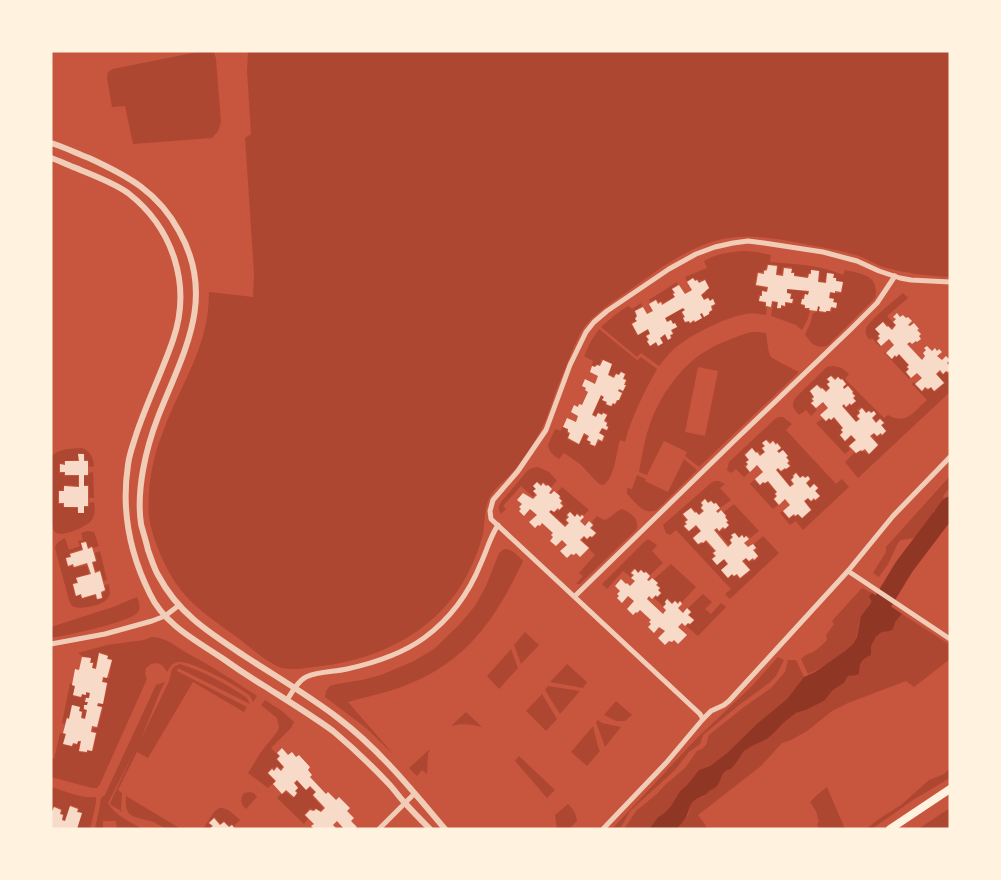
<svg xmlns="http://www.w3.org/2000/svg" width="1001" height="880" font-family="'Work Sans',sans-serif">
  <rect width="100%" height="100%" fill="#c8553d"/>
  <g fill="#ae4732" fill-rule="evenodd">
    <path d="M202,51l12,1 2,7 5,63 -3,9 -6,7 -79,6 -8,-38 -13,1 -5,-29 1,-6 5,-3z"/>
    <path d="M248,51h702v226c-23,-1 -45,-4 -67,-10 -8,-3 -16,-8 -24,-11 -19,-6 -40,-9 -59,-13 -39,-7 -68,-12 -106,6 -24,11 -46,28 -67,43 -15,10 -30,20 -42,34 -9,13 -14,29 -20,43 -4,10 -9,20 -12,31 -5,13 -8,25 -16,37 -8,13 -17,27 -27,38 -8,8 -18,15 -22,26 -4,10 -3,22 -5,33 -4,16 -12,35 -21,50 -30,49 -84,75 -140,82 -12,1 -27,5 -40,2 -15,-5 -32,-21 -44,-30 -37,-27 -58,-39 -77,-82 -5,-13 -10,-25 -12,-39 -2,-29 3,-58 14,-85 18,-50 46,-84 46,-140l44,5 1,-24 -9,-135 6,-4 -4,-63z"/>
    <path d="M745,251l11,1 15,3 -1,7c24,2 51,3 73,13l2,-5c17,4 35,5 30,28l-48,48c-11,3 -17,-3 -22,-12l5,-10 3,-11 4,-1 1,-5h1v5l7,1 1,-2 4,1 1,-4 5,1v-7h-3v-4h-4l1,-5h11l1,-11 -6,-1v-3l-3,-1v-3l-7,-2 -2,10 -6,-1 1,-10 -9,-2 -1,4h-2l-1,4 -12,-2v-3h-3v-5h-9l-1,7h-5l1,-9 -11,-1 -1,5 -3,1v2h-6l-2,14 12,2 -1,3 -4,-1 -1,5h-2l-1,6 7,2v4h2l-1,8c-7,-1 -13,-2 -20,-1 -22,4 -54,20 -71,34 -6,5 -11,12 -16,18l-18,-13 -4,4 -36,-30c9,-8 17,-15 27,-21l4,3 9,-6 1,3 -8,5 2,5 -1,2 1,3 -5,2 6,12 11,-5 2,3 -4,3 2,4 -2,1 4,5 6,-3 2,3 5,-3 -2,-5 4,-3 3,5 4,-2 -1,-3 3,-2 -2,-3 6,-3 -3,-4 -2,1 -2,-4 -4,2 -1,-4 17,-10 1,2 -3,2 4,11 4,-1 1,2 4,-2h1l7,-4 -2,-4 2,-1 2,4 6,-3v-2l3,-2 -1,-3 4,-3 -3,-6 -3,2 -2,-3 -4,2 -2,-4 4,-2 -1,-2 5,-3 -5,-9 -6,2 -2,-2 -2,1 -2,-2 -6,3 -2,-4 22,-9 -3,-7c13,-8 27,-9 41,-10z"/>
    <path d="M677,282l1,2 -6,4 1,4 -1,1 2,4 -11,6 -2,-2 -3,1 -2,-3 -6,3 -1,-2z"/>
    <path d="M788,289l20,3v2h-4l-4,10 4,2v2l4,1 2,2 -3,10 -5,9 -6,-5 -25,-9 2,-14 4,1v6h4l1,-3 4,1v-4l7,1 1,-5 -3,-1 1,-5h-5z"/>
    <path d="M903,293l5,5 -21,18 8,9 -4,3 -8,-7 -8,8 4,5 -2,2 1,2 -2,3 5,5 -1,1 -8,-9 -2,2c-3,-3 -5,-6 -4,-11 1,-7 30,-30 37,-36z"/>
    <path d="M599,329l38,31 4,-3 16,12c-13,23 -25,47 -32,73l-5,-2c-4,12 -5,39 -17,45l-4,-1 -19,-20 -16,-11 -5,6c-6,-4 -10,-7 -11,-14l7,-16 6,2 1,-4 4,2 1,4 2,1 -2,5 12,6 5,-10 3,1 -1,4 4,2 -1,2 6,3 4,-6 4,1 2,-6 -5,-3 2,-4 5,2 2,-5 -2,-1 1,-3 -3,-2 3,-6 -5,-2 -1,2 -4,-2 -2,4 -3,-2 8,-18 2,1 -1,3 4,3v2l6,2 1,-3 2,1 3,-4h1l4,-8 -4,-2v-1l4,2 4,-12 -3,-2 2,-4 -5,-3 -2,3 -3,-1 -3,3 -4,-2 3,-10 -10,-5 -3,6 -2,-1 -2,2 -3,-1 1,-4 -9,-5 7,-15z"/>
    <path d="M751,332h8l7,1c1,6 2,20 5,24 1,1 25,14 28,15l-100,95 -14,-11 2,-4 -23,-11 -17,34 -8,-3c3,-15 5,-31 10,-45 5,-16 13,-31 23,-44 22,-30 45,-40 79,-51zM698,367l20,4 -13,65 -20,-4z"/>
    <path d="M884,352h1l6,7 4,-3 2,1 2,-2 9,10 -2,2 2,2 -3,3 5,6 -1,1z"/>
    <path d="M833,366c8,1 11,3 16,8l-4,5 39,39 4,-3c19,11 26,-4 39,-15l-15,-16 2,-2 8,10 3,-3 3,1 3,-2 4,4 10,-9 -8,-9 3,-2 3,3 3,-3 4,4v16l-92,86 -13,-16 9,-9 2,1 4,-3 2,1 2,-1 5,4 10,-10 -7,-9 2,-2 3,3 3,-2 2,1 5,-5 -5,-5 3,-3 -5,-5 -4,3 -3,-3 4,-4 -3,-3 -3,1 -2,-2 -2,2 -6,-5 -4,3 2,3 -3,2 2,4 -2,2 -13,-15h1l2,2 4,-3h2l4,-4 -2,-3 2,-2 -3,-3 1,-2 -6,-6 -4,3 -1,-1 4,-3 -5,-6 -1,1 -3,-3 -3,2 -4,-3 -5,4 3,3 -3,2 3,4 -3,2 -9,-6 -8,7 4,5 -2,2 1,3 -2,2 7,7 -6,6 -5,-6 -7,5c-6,-7 -9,-10 -2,-19l30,-29z"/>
    <path d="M779,417h4l9,7 -6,6 50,54 6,-5 7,8 -46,43 -7,-9 -6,4 -10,-12 2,-2 7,8 4,-3 2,1 3,-2 4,4 10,-9 -7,-9 3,-2 3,3 3,-2 2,1 4,-4 -4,-6 3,-3 -5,-5 -4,4 -3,-4 4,-3 -3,-4 -2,1 -3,-2 -3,2 -4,-5 -4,3 1,2 -3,3 2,3 -2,3 -13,-16 1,-1 3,3 10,-6 -2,-3 1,-2 -3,-4 1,-1 -5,-6 -4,2 -1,-1 4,-3 -4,-5h-2l-3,-3 -3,2 -3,-3 -5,4 2,3 -3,2 3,4 -3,2 -3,-3 -2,1 -4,-5 -8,7 4,6 -3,2 2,2 -3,2 5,6 -5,5 -8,-8 -5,4 -4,-3 2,-8 46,-43z"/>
    <path d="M833,418l9,10 -2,2 2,2 -3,3 6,7 7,-6 3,4 -7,6 2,4 -5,4 -29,-31 6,-4 4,3 3,-3 2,1z"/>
    <path d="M82,448c9,3 11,10 12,18l-5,1 -1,-7h-3l-1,-6 -6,-1v7l-14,1v2l-5,1v9h5v3h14v10l-14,-1 -1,5 -5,1v13h5v3l14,1 1,5h6v-6h5v-4l5,-1c1,7 1,14 -3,19 -5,6 -30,17 -36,11 -6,-5 -4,-64 -4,-75 8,-9 19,-8 31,-9z"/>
    <path d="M684,459l13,11 -40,40c-13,6 -22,-8 -30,-16v-6l5,1 5,-14 9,4 -1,2 23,11z"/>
    <path d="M538,467l11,5 8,9 -6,6 -8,-5 -2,2 -4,-2 -4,4 2,3 -2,2 2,3 -2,3 -12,-11 -18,20 3,3 -5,5c-3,-5 -3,-7 0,-12l27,-32 4,-2z"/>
    <path d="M93,472l1,26h-5v-13h-5v-9h4l1,-3z"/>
    <path d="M950,476v13c-13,7 -1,14 -10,22l-6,-1c-2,4 0,7 -2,12 -5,13 -18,17 -31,18l-3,3 -10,21 -9,13 -6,-4 13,-21v-5z"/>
    <path d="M754,480l6,6 3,-3 2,1 2,-2 9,10 -2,2 2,2 -3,3 5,6 -5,4 -23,-25z"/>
    <path d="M715,481h4l6,3 -5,4 11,12 -11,8 -4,-6 -2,1 -3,-3 -3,2 -3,-4 -5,4 2,3 -2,2 2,4 -3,3 -3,-3h-1l-4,-4 -9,7 4,6 -2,2 1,2 -2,2 5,6 8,-5 4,4 -8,7 6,7 8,-3 8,9 -2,2 2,3 -3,3 6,6 7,-5 3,4 -6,6 6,8 4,-3 3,2 2,-2 4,4 11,-9 -7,-9 2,-2 3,3 4,-2 1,1 5,-4 -4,-6 2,-3 -3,-4 9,-8 16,17 -49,46 -5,-5 6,-5 -55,-59 -6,5 -4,-2 -3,-8 48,-42z"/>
    <path d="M562,487l27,23 -5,5 -2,-1 -2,1 -3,-2 -2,3 -5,-5 -4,4 1,2 -2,3 2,3 -2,2 -15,-13 1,-2 3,3 4,-3 1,1 5,-5 -2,-3 1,-1 -3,-4 1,-1 -4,-5z"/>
    <path d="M734,504l25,27 -9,7 -3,-3 -3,2 -2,-3 -3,3 -5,-5 -3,3 1,2 -3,3 2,3 -2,2 -13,-15v-1l3,3 10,-6 -2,-3 2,-2 -3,-4 1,-1 -3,-4z"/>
    <path d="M622,509c9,4 17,9 15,20l-54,52 -3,3h-4l7,-8 -4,-3 16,-18 -6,-6 1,-1 -8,-8 2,-3 3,3 3,-3 2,1 5,-5 -5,-5 2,-3 -2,-3 5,-6 7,4c8,-2 11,-9 18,-11z"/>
    <path d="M88,531l6,1 5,14 -6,2 -1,-2 -4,1 -2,-6 -5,1 1,7 -13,4 1,3 -5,2 3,9 4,-1 2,2 13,-3 2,9 -13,3 1,5 -5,2 3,12 5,-1 2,4 13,-4 2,5 6,-2 -1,-5 4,-2 -1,-6 4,-1 1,10c-2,3 -2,5 -5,7 -7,5 -26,9 -33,5l-3,-6 -14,-52c1,-6 5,-7 10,-10l4,12 11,-4 -2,-5 5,-1 -2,-7z"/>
    <path d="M648,539l9,6 -5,6 11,12 -13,12 -4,-4 -2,1 -3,-3 -3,3 -4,-4 -4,5 2,2 -1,2 -8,-6 -16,18 -5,-5 42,-42z"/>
    <path d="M504,549c9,0 13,6 19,12 -26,55 -54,98 -112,122 -21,9 -42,13 -63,19l46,53 -28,-27 -37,-28 -4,-3 1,-6 4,-5 7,-2 25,-4 19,-5 33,-14 20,-12 25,-24 16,-19 11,-20 13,-33z"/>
    <path d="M100,551l7,29 -3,1 -4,-11 -4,1 -3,-8 4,-2 -2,-8z"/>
    <path d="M671,564l25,23 -14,15 -2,-1 -3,1 -2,-2 -3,3 -4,-5 -4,4 1,2 -2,2 -9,-8 2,-2 2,1 4,-4 -3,-3 2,-2 -3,-3v-2l-4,-4z"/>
    <path d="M862,588l10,5 -3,3 4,5c-4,7 -11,14 -13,20 -3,8 -2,16 -7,23 -6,7 -35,27 -45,30l-7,-15c4,-4 7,-5 12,-7 5,-3 10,-8 14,-12l-1,-5 8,-11 -2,-3z"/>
    <path d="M703,594l9,8 -7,7 6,5 10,-11 5,4 -28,29 -12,-10 2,-2 2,1 5,-5 -6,-5 3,-3 -4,-4z"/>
    <path d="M137,597c2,5 4,10 1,15 -9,11 -71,23 -87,26v-11l62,-20z"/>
    <path d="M902,614l48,31v14l-36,28 -8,-6 -58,22 -16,8 -25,20 -16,9 -9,3 -21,23 -63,49 10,14h-31l11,-14 3,-11 3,-4 9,-3 16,-15 5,-10 3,-3h4l5,-6 8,-12 10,-6 13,-6 9,-8 6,-7 14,-11 10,-3 18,-9 9,-11 11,-7 4,-7 11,-5c0,-7 4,-12 8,-18 4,-6 6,-13 11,-17 8,-8 17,-13 24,-22z"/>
    <path d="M525,632l14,13 -18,19 -7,-19z"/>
    <path d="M152,637c14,0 24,10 35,16 25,13 47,28 70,43l-4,6c-1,-3 -2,-4 -4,-7 -11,-9 -58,-35 -71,-33 -6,1 -9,6 -11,10l-4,-6 -5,-3 -7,1 -5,4 -1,6 2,5 -47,105 -3,4h-5l-41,-11v-19l3,1 6,-26 5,1 -2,10 9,3 1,-3 4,1 1,-3h2l-1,10 8,1 1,-2h5l4,-19 -5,-1 1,-3h5l5,-21 -5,-1 1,-2h4l5,-21 -5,-2 1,-3h5l3,-19 -4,-1v-3l-9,-3 -4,16h-2l1,-6h-3v-4l-9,-2 -4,-3 29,-8 37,-5z"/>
    <path d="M511,649l7,19 -19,21 -12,-13z"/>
    <path d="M778,657l6,3 -8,16 -7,7 -30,22 -36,30 -3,9 -11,8 -14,18 -45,41 -10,18h-8l85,-91 55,-52z"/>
    <path d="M788,660h8l8,17 -17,22 -28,23 -32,31 -17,13 -11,4 -12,15 -7,6 -9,15 -8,8 -5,3 -9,12h-25l12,-18 22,-18 7,-8 20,-17 12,-17 5,-2 4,-4 3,-10 35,-28 27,-19 14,-16z"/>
    <path d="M180,664c25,8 45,19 67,34l3,6 -72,-36 -1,3 70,36 -3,5 -51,-30 -45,76 -11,-6 -19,38 4,3 -1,16 2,3 -12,-7 -1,-2 24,-51 -26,51c7,13 22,18 34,26h-25l-1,-8h-13v8h-8l5,-24 1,-7 4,-3 5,-11 46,-99 9,-3 -5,10 -20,49 29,-60 3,-12 3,-3z"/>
    <path d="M567,664l20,18 -4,6 -33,-6z"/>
    <path d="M70,683l2,1v2l3,1 -2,9 8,2 1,-3h4l1,-2h2v5l-4,-1 -1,4 3,1v3h-3l-1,5h3l-1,8 -3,-1 1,-6h-3v-4l-8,-2 -3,13h-3l-1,6 -3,-1z"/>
    <path d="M548,686l32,5 -20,23 -15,-24z"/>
    <path d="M542,694l15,25 -11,12 -20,-20z"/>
    <path d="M265,700l17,11 12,11 -3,6 -20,20 8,8 -3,3 7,8 -3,2 -3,-3 -3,3 -2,-2 -5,6 8,8 -7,7 -20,-15 13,-21 16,-20 2,-4 -2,-10 -16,-13z"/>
    <path d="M616,701l16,14 -7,6h-9l-12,-6z"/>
    <path d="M466,712l16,15c-11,-3 -21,-4 -31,-1z"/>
    <path d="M598,720l4,3 19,4 -16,20 -9,-25z"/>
    <path d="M593,726l5,21 2,4 -13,15 -16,-14z"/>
    <path d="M430,749l-2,5 -1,20 -5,-4 -5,6 -8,-8z"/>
    <path d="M519,756l36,34 -8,8 -32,-37z"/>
    <path d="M950,768v10l-37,22 -41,29h-6l13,-10 22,-14 28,-25 15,-6z"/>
    <path d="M297,781l9,9 4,-2 5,4 -3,4 11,12 -3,3 -4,-3 -3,2 -3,-2 -6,7 4,4 -4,5 -27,-26 4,-4h1l4,-2 7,6 5,-5 -2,-3 3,-3 -4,-4z"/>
    <path d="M51,787c13,4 32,12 45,10v6l-6,26h-13l5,-16 -4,-2 1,-3 -9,-3 -5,16 -3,-1 2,-5 -3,-1 1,-5 -8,-3 -3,6z"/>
    <path d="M827,787l18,42h-26l-2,-5 2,-2 -3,-11 -6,-9 7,-7z"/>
    <path d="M249,792l5,1 3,4 -11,12c-6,-5 -6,-10 -2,-16z"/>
    <path d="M126,796l55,33c-5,0 -11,1 -16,-1 -5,-2 -9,-6 -15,-7 -16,-5 -26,-2 -24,-25z"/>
    <path d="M568,804c5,5 8,9 9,17l-8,8h-12l-2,-14z"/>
    <path d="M219,808c9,-1 15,7 21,12l-6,6 -2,-2 -3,2 -5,-5 -4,3 -5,-7 -7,5 3,4 -2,3h-6l11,-17z"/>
    <path d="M950,808v21h-32z"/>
  </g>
  <path fill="#8f3625" d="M872,593l30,21 -7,8 -2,7 -3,2 -8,1 -6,5 -5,9v9c-11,5 -11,8 -12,19 -4,2 -7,1 -11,2l-4,7 -11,7 -9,11 -18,9 -10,3 -14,11 -6,7 -9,8 -13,6 -10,6 -8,12 -5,6c-11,2 -8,10 -14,17 -2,2 -6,4 -8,5 -4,7 -12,5 -17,12 -3,4 -3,8 -5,12 -2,5 -7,10 -10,14h-28l9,-12 5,-3 8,-8 9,-15 7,-6 12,-15 11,-4 17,-13 32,-31 28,-23 17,-22 11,-5 30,-21 8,-7 4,-7 4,-21 11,-14 -3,-6z"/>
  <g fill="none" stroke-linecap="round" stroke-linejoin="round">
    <path stroke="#8f3625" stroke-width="19" d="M870,623l34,-56 46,-61"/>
  </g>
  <g fill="#f7dbc8">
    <path d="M768,265l9,1 -1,9 7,1 1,-8 8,1 -1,4h3v3l14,2 1,-4h2v-4l8,1 -1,11 8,1 1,-10 7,1 -1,4h3v3l7,1 -2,10 -6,-1v2l-5,-1 -1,6 5,1 -1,3 4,1 -1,5 -5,-1 -1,4h-4v1l-7,-1 1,-4 -2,-1 -1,5 -8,-1 1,-2h-5v-3l-4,-1 1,-5h2l1,-5 3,1 1,-4 -22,-2v4l4,1 -1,5h3l-1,4 -7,-1v4l-4,-1v3h-4l1,-6 -6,-1 -1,6 -5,-1v-4l-7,-1 1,-5h2v-5l5,1 1,-5 -12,-2 2,-12 6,1v-3l3,-1z"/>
    <path d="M693,278l2,3 2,-1 2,3 6,-3 4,8 -8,7 3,5 4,-2 2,3 3,-2 2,5 -4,2 1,4 -3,2v2l-5,3 -2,-4 -2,1 2,4 -7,4 -1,-2 -4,3 -1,-2 -4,1 -2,-4 2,-1 -3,-5 3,-2 -2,-2 -18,10 2,4 4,-2 2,4 2,-1 2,4 -6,3 2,4 -3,1 1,3 -3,2 -3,-6 -5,4 3,5 -5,3 -2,-4 -6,4 -3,-5 2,-1 -3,-4 4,-2 -2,-5 -10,6 -6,-11 5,-3 -2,-2 2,-3 -2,-5 8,-4 4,7 6,-3 -4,-7 7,-4 2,4 3,-2 1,3 13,-8 -2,-3 2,-1 -3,-4 7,-4 6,9 7,-4 -5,-8z"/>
    <path d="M897,313l3,4 3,-2 3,3 2,-1 4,4 -4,4 2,1 4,-3 5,6 -2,1 4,4 -2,2 2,3 -4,3 -1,-1 -4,3 -2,-2 -3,2 15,16 3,-4 -2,-3 3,-3 -2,-2 3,-2 5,5 3,-3 2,3 2,-2 3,3 -5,4 5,4 4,-4 4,4 -3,3 3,3v5l-2,1 -2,-1 -3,3 -3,-4 -4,4 8,9 -10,8 -3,-4 -3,2 -3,-2 -3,4 -7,-7 7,-6 -5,-5 -6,5 -5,-6 3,-3 -2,-2 2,-2 -10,-11 -3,3 -1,-2 -3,4 -6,-6 8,-8 -5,-6 -8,7 -4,-5 3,-3 -2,-2 2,-2 -5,-5 8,-7 4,5 1,-1 4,4 4,-5 -3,-3 3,-3 -3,-2z"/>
    <path d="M603,360l9,4 -4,11 6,3 2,-4 3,1 2,-3 4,2 -2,5 3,1 -2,5h2l-3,6 -4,-2 -1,2 4,2 -3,7h-2l-2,4 -2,-1 -2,3 -5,-2 1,-2 -5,-2 2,-3 -3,-2 -9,20 4,2 2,-4 4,2 1,-2 4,2 -3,6 3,2 -1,3 2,1 -1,3 -5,-2 -3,5 5,3 -2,5 -4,-2 -3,7 -5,-2 1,-2 -4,-2 2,-4 -5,-3 -5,11 -11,-6 2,-5 -2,-1v-3l-5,-2 4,-9 9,4 2,-6 -7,-4 3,-7 4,2 1,-3 3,1 6,-13 -3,-2 1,-2 -4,-2 3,-7 10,5 3,-8 -8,-4 2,-6 3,1 2,-2 3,1z"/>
    <path d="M831,376l4,4 3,-3 3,3 1,-1 4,5 -3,3 1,2 4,-3 5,6 -1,1 3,3 -2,2 3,3 -5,4 -1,-2 -4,4 -2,-3 -2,2 14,16 4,-3 -3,-3 3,-3 -1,-2 3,-3 4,5 3,-2 2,2 3,-2 2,3 -4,4 4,5 4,-4 4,4 -3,2 5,6 -4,4 -1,-2 -4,3 -3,-3 -4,3 8,9 -9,9 -4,-5 -3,2 -1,-1 -5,3 -7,-7 7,-6 -5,-5 -6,6 -5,-6 3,-3 -2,-2 2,-2 -9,-11 -3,3 -2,-2 -3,3 -6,-6 8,-7 -5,-6 -7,6 -5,-5 3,-2 -2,-2 2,-2 -4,-6 7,-6 4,4 1,-1 4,4 4,-4 -3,-4 3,-2 -3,-3z"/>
    <path d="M766,440l4,4 3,-3 3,4 1,-2 4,5 -4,3 2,2 4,-3 5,6 -2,1 3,4 -2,2 3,3 -4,3 -1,-1 -4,3 -3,-3 -2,2 14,17 4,-3 -3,-4 3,-3 -1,-1 3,-3 4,5 3,-2 2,2 3,-2 2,3 -4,4 4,5 4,-4 4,4 -3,3 5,5 -5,4 -1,-2 -3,3 -3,-3 -4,3 7,9 -9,8 -4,-4 -3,2 -1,-2 -5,4 -6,-7 7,-6 -5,-6 -6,6 -5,-6 3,-3 -2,-2 2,-2 -9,-11 -3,2 -2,-1 -3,3 -5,-6 8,-7 -6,-7 -7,7 -4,-5 2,-3 -2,-2 3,-2 -4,-5 7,-7 4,5 1,-1 3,4 5,-4 -3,-4 3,-2 -3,-3z"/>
    <path d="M78,454h6v7h4v14h-4v11h4v20h-4v7h-6v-6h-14v-4h-5v-12h5v-5l15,1v-12h-14v-3h-5v-8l5,1v-4h14z"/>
    <path d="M537,482l4,4 2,-3 3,3 2,-1 4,4 -3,4 2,1 3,-3 6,5 -1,2 3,3 -2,2 3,3 -4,4 -1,-2 -4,4 -3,-2 -2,2 16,15 4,-4 -3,-3 3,-3 -2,-2 3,-3 5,5 2,-3 3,3 2,-2 2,2 -4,4 5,5 4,-5 4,4 -3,3 6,5 -4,4 -2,-1 -3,3 -3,-3 -4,4 9,8 -9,9 -4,-4 -2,2 -3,-1 -4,4 -7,-7 7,-6 -5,-5 -6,6 -6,-5 3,-4 -2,-2 2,-2 -11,-10 -2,3 -2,-1 -3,3 -6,-6 8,-7 -7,-6 -6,7 -5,-5 2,-2 -2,-2 3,-3 -5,-4 6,-7 10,6 4,-4 -4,-4 3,-2 -3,-3z"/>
    <path d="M705,499l3,4 3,-2 3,3 2,-1 4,5 -4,3 2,2 3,-3 5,6 -1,1 3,4 -2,1 3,3 -4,4 -2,-2 -4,4 -2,-3 -3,2 14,17 4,-4 -2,-3 3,-3 -2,-2 4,-2 4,5 3,-3 2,3 2,-2 3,3 -5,4 4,4 5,-3 3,4 -3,2 5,6 -4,4 -1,-2 -4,3 -3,-3 -4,3 8,9 -10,8 -3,-4 -3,2 -2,-2 -4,4 -7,-8 7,-6 -4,-5 -7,6 -5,-6 4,-3 -3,-3 3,-2 -10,-11 -3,3 -1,-1 -4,2 -5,-6 8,-7 -5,-6 -7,6 -5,-5 3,-2 -2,-2 3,-2 -5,-6 8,-6 4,5 1,-1 3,3 5,-4 -3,-3 2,-3 -2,-2z"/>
    <path d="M86,542l2,7 4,-2 4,14 -4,1 3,11 5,-2 5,19 -4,2 1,6 -5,1 -1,-5 -14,4 -1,-4 -5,2 -3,-12 5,-1 -2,-5 15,-4 -4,-11 -13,4 -1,-3 -5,2 -2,-8 5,-1 -1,-3 13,-4 -2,-7z"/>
    <path d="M635,569l3,4 3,-3 3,3 2,-1 4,4 -3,4 2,1 3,-3 6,5 -2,2 4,3 -2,2 3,3 -4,4 -1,-2 -4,4 -3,-3 -2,3 16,15 3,-4 -3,-3 3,-3 -1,-2 2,-3 5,5 3,-3 3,3 2,-3 2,3 -4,4 5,5 4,-5 4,4 -3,3 6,5 -4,4 -2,-1 -3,3 -3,-3 -4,4 9,8 -9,9 -4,-4 -2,2 -3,-1 -4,4 -7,-7 7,-7 -6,-4 -5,6 -6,-6 3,-3 -2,-2 2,-2 -11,-10 -3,3 -1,-1 -3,3 -6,-6 7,-8 -6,-5 -6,7 -5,-5 2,-2 -2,-2 3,-3 -5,-5 6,-7 5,5 1,-1 3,3 5,-5 -4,-3 3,-3 -3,-2z"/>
    <path d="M99,653l9,3 -1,3 5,1 -5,18 -4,-1 -1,5 5,1 -4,21 -5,-1 -1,3 5,1 -5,20 -5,-1 -1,6 5,1 -4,18 -5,-1v2l-8,-1 2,-10h-3l-1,3 -4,-1 -1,3 -9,-2 3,-10 -3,-1 4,-15 2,1 3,-14 8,2 -1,4 3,1 -1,6 4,1 2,-9 -3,-1v-4h3l1,-3h-3l1,-4h3l1,-5 -4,-1v3l-4,-1 -1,3 -8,-2 2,-9 -3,-1 3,-16 4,1 3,-13 9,1 -1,5h3l-1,5 4,1z"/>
    <path d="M282,748l6,7 4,-3 4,5 3,-2 11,12 -2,3 4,5 -2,2 16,17 2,-2 8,8 3,-3 11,11 -3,3 7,7 -3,3 6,6 -2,2h-11l-7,-8 -4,4 3,3v1h-22l-3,-3 3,-2 -9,-9 5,-5 4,1 2,-2 5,3 4,-4 -12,-13 3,-3 -6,-6 -4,4 -9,-10 -3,3 4,5 -3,3 2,2 -3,4 -8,-7 -4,4 -9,-10 3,-3 -8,-8 4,-4 2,2 3,-4 4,4 3,-4 -7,-8 3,-3 -3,-3z"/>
    <path d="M70,806l8,3 -1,3 5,1 -5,16h-26v-15l3,-7 7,3 -1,4 3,1 -1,5 3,1z"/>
    <path d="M214,818l6,7 4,-3 5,5 3,-2 3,4h-26l4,-3 -4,-3z"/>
  </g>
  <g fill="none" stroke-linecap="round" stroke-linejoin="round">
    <g stroke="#f1ccb7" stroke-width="5">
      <path d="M848,571l102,68"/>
      <path d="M575,596l159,-155 117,-112 26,-26 18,-27"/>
      <path d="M51,644l54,-10 47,-13 13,-5 13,-10"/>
      <path d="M287,700c5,-8 11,-19 19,-23 13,-6 28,-5 41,-8 27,-6 55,-15 77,-31 26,-19 45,-45 57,-75 6,-13 9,-26 17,-38"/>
      <path d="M703,719l-3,-5 -209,-195 -1,-8 3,-11 25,-29 28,-41 24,-65 16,-33 8,-10 13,-11 62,-42 27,-15 19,-7 18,-4 15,-2 16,2 59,9 34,9 22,10 21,7 11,2 39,2"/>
      <path d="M379,829l35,-35"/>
      <path d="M603,829l63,-66 37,-44 8,-8 13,-6 5,-4 119,-130 45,-55 57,-59"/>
    </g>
    <g stroke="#f1ccb7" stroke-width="6">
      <path d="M51,143c13,4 25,10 38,15 39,18 69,34 90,73 38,67 4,122 -21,186 -12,31 -22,73 -17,107 2,8 5,17 7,26 3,8 6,18 10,25 20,38 50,57 85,80 32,21 65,40 95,63 41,31 74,72 107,111"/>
      <path d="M51,158c9,3 17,7 25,10 18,8 36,14 52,25 45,35 64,92 45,147 -11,32 -26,62 -37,95 -3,10 -7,20 -8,30 -7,46 1,87 22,129 14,30 45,46 72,64 14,10 29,20 44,29 22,14 45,28 67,44 19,16 38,34 55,52 6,6 11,14 17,20 8,9 16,17 25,26"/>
    </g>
    <path stroke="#fff3e0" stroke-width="8" d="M890,829l60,-40"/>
  </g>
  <rect width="1001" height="880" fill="none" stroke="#fff3e0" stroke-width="105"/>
</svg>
